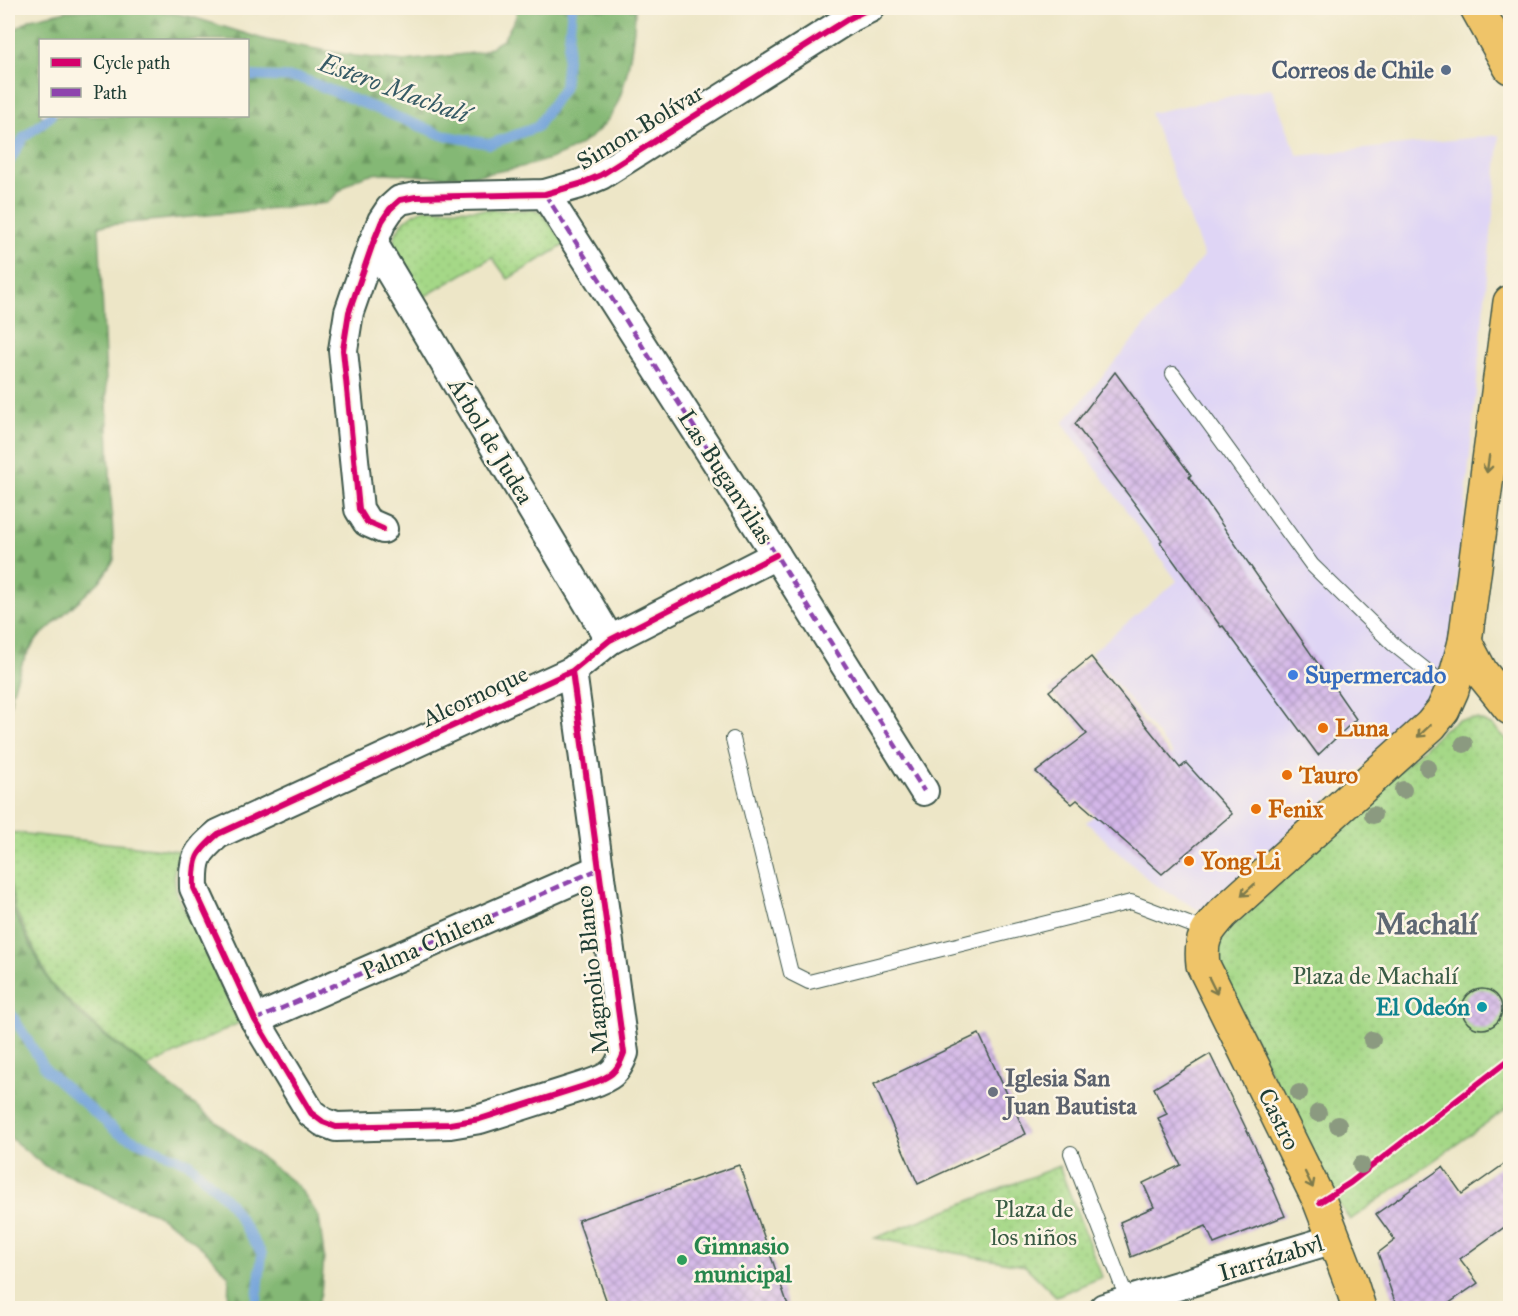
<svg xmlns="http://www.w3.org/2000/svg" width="1518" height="1316" font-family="'IM FELL Great Primer',serif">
  <defs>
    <pattern id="forest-firs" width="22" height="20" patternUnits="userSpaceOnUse" patternTransform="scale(1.5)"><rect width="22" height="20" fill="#84b874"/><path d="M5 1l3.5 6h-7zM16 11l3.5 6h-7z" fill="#6b9760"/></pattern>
    <pattern id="park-dots" width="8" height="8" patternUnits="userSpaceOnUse" patternTransform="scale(1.5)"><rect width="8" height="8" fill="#a5d887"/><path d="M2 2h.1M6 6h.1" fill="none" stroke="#8eba75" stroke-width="1.8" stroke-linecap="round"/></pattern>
    <pattern id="building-cross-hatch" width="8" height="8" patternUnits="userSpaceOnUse" patternTransform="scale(1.5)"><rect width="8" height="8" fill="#d4b7e9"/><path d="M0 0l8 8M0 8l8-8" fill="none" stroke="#ab96be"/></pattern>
  </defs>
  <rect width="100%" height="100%" fill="#fcf5e5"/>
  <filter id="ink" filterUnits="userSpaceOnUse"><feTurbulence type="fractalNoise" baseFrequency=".0167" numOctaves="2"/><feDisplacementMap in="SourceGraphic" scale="12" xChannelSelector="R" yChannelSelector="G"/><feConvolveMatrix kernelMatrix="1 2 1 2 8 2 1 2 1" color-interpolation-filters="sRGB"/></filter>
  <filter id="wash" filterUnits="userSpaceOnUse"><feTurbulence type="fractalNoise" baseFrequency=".008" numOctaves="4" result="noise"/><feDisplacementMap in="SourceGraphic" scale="24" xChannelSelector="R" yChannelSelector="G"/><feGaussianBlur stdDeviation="1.35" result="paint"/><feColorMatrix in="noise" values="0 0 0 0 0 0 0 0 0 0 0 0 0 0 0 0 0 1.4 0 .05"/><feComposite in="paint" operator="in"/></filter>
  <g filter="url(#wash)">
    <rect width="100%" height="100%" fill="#ede6c7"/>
    <path fill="#dfd5f5" d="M1271,88l27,68 201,-21 -3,48 -46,481 -23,45 -222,200h-8l-46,-27 -65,-60 87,-68 -82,-101 86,-72 -114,-158 141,-167 -54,-143z"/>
    <g fill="url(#forest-firs)" stroke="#527a54" stroke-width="1.5" fill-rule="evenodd">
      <path d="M142,8l47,8 77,24 89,16 50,5 77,-9 21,-12 13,-23 1,-9h118c0,26 -8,79 -21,102 -22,40 -72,54 -113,61 -11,2 -21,4 -32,5 -15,0 -31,1 -46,0 -20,-1 -39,-6 -59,0 -15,5 -26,17 -37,27l-228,23 15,334 -14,21 -65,60 -12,20 -11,32 -4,28v-687l23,-15 35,-8zM40,40h208v76h-208z"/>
      <path d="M8,882l5,28 37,74 25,26 31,27 38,28 154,121 21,31 5,39 -3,37 -5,15h-88l1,-32 -21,-23 -30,-25 -25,-16 -32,-11 -33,-18 -43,-17 -37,-30z"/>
    </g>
    <g fill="url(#park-dots)" stroke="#628a5e" stroke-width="1.5">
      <path d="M425,209l107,1 9,2 25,32 -58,35 -16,-22 -70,41 -28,-43c-5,-22 12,-40 31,-46z"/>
      <path d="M1477,719l16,7 17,17v363l-160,114 -24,-34 -106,-216 -3,-18 5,-16 222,-207 14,-9z"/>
      <path d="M8,832l171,19c-6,18 -6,24 -2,43l62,129 -91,44 -40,-30 -31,-28 -26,-25 -36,-75 -7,-36z"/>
      <path d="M1059,1166l43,111 -46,19 -31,-30 -150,-28z"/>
    </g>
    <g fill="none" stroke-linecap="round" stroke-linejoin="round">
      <g stroke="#6ea0d9" stroke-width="10">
        <path d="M248,76l52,2 142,57 48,9 47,-17 27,-40 8,-79"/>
        <path d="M8,164l16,-27 27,-21"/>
        <path d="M8,1009l39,62 71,62 71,30 40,39 33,52 -6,54"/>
      </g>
    </g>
    <g id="blocks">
      <g fill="url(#building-cross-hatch)">
        <path d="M1115,372l76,103 -2,2 167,242 -38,36 -95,-129 -2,1 -61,-85 2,-2 -87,-116z"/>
        <path d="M1091,657l89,111 6,-5 46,51 -70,60 -85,-74 -5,4 -36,-32 51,-38 -38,-43z"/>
        <circle cx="1482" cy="1009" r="20"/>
        <path d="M979,1034l47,100 -108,50 -44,-100z"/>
        <path d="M1210,1054l47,97 28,65 -71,28 -8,-18 -75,31 -11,-35 34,-15 -11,-24 38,-18 -23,-47 9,-4 -13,-26z"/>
        <path d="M1510,1160v63l-50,36 18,24 -36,25h-45l-19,-55 17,-13 -19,-26 67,-47 19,27z"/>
        <path d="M739,1165l50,143h-180l-31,-88z"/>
      </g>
    </g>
  </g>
  <g filter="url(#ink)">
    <use href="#blocks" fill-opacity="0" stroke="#3e564a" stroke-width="1.5"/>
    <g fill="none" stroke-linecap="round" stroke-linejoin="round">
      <defs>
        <g id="service">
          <path d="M1173,374l139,191 81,79 57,45"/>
          <path d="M733,739l58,234 18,9 322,-80 76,29"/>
          <path d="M1071,1153l57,148"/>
        </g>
        <g id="minor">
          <path d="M545,194l231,361 148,236"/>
          <path d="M373,243l237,397"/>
          <path d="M383,529l-16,-7 -8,-13 -16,-159 6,-38 24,-69 9,-22 8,-12 10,-9 16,-3 129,-3 35,-10 21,-9 247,-156 22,-11"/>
          <path d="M572,671l52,382c-7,20 -14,24 -34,31l-110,35 -30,5 -114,3 -13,-5 -12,-9 -56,-93 -61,-132c-1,-30 2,-35 24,-54l354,-163 38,-31 166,-85"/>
          <path d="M255,1020l344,-151"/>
          <path d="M1104,1308l230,-69"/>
        </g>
        <g id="primary">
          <path d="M1477,8l33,59"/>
          <path d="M1465,642l16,30 29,36"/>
          <path d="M1359,1308l-9,-28 -30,-78 -117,-237c-3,-26 2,-32 19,-51l209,-189 12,-15 9,-20 13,-48 45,-340"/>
        </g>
      </defs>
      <use href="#service" stroke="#3e564a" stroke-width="16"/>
      <use href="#minor" stroke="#3e564a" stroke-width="32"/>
      <use href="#primary" stroke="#3e564a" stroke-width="36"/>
      <use href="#service" stroke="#fff" stroke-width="14"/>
      <use href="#minor" stroke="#fff" stroke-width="28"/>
      <use href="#primary" stroke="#efc469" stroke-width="33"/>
      <g stroke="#8e44ad" stroke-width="4.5" stroke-dasharray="9 4.5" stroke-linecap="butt">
        <path d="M545,194l231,361 148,236"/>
        <path d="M255,1020l344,-151"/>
      </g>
      <defs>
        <g id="cycleway">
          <path d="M383,529l-16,-7 -8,-13 -16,-159 6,-38 24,-69 9,-22 8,-12 10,-9 16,-3 129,-3 35,-10 21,-9 247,-156 22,-11"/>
          <path d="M572,671l52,382c-7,20 -14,24 -34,31l-110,35 -30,5 -114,3 -13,-5 -12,-9 -56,-93 -61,-132c-1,-30 2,-35 24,-54l354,-163 38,-31 166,-85"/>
          <path d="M1320,1202l30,-19 160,-124"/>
        </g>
      </defs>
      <use href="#cycleway" stroke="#fcf5e5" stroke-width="10"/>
      <use href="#cycleway" stroke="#d6006c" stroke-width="6"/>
    </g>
    <g fill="#8b9a80">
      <circle cx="1464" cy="744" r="9"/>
      <circle cx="1428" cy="768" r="9"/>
      <circle cx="1403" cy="790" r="9"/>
      <circle cx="1373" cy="815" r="9"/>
      <circle cx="1372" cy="1040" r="9"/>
      <circle cx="1299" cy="1093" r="9"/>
      <circle cx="1318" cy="1113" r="9"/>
      <circle cx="1338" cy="1125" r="9"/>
      <circle cx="1361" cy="1165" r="9"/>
    </g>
    <defs><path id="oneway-shaft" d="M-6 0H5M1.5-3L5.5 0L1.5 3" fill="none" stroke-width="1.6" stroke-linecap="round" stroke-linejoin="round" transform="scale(1.5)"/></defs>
    <g stroke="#7d7a4c">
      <use href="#oneway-shaft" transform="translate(1488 464) rotate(98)"/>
      <use href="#oneway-shaft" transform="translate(1424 731) rotate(137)"/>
      <use href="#oneway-shaft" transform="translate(1248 890) rotate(138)"/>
      <use href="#oneway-shaft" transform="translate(1213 986) rotate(64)"/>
      <use href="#oneway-shaft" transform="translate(1309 1180) rotate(64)"/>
    </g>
  </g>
  <circle fill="#5c6f8a" stroke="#fcf5e5" stroke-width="2" cx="1446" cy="70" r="6"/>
  <circle fill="#3f7fe0" stroke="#fcf5e5" stroke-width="2" cx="1293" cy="675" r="6"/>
  <g fill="#e8710a" stroke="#fcf5e5" stroke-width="2">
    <circle cx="1323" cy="728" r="6"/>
    <circle cx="1287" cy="775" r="6"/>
    <circle cx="1256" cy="809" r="6"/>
    <circle cx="1189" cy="861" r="6"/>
  </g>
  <circle fill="#0f9aa8" stroke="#fcf5e5" stroke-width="2" cx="1482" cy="1007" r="6"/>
  <circle fill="#6b7280" stroke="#fcf5e5" stroke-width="2" cx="993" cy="1092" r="6"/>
  <circle fill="#2e9e5b" stroke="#fcf5e5" stroke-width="2" cx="682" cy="1260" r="6"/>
  <g text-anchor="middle" stroke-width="5" stroke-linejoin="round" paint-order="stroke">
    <g font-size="24" font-weight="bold" fill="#4e5e75" stroke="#fcf5e5" text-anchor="end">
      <text x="1434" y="78">Correos de Chile</text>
    </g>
    <g font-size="24" fill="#1f3d34" stroke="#fcf5e5">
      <text transform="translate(640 127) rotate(-31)" y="8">Simon Bolívar</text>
      <text transform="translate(491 441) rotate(59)" y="8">Árbol de Judea</text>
      <text transform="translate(726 477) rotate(57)" y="8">Las Buganvilias</text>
      <text transform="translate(475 696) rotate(-25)" y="8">Alcornoque</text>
      <text transform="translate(427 944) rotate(-24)" y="8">Palma Chilena</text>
      <text transform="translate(592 970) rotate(-96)" y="8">Magnolio Blanco</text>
      <text transform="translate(1279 1119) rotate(64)" y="8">Castro</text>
      <text transform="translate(1271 1258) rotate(-17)" y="8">Irarrázabvl</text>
    </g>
    <g font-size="24" font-weight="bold" fill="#366cbe" stroke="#fcf5e5" text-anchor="start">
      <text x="1305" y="683">Supermercado</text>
    </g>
    <g font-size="24" font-weight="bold" fill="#c56008" stroke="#fcf5e5" text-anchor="start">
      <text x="1335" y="736">Luna</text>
      <text x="1299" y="783">Tauro</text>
      <text x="1268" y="817">Fenix</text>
      <text x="1201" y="869">Yong Li</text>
    </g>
    <g font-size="24" fill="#3a5c45" stroke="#fcf5e5">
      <text x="1375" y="984">Plaza de Machalí</text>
      <text x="1034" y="1217">Plaza de<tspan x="1034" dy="28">los niños</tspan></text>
    </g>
    <g font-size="24" font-weight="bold" fill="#0d838f" stroke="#fcf5e5" text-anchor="end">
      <text x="1470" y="1015">El Odeón</text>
    </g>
    <g font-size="24" font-weight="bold" fill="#5b616d" stroke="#fcf5e5" text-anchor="start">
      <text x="1005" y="1086">Iglesia San<tspan x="1005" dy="28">Juan Bautista</tspan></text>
    </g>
    <g font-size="24" font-weight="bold" fill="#27864d" stroke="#fcf5e5" text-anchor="start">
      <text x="694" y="1254">Gimnasio<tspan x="694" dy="28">municipal</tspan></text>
    </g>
    <g font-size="26" font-style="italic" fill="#375b66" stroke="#fcf5e5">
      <text transform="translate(394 88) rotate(20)" y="9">Estero Machalí</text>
    </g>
    <g font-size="30" font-weight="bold" fill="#5e6873" stroke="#fcf5e5">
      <text x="1426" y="934">Machalí</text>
    </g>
  </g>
  <rect width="1518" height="1316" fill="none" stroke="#fcf5e5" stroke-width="30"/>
  <rect x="39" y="39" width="210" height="78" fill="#fcf5e5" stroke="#a4ab9e" stroke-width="1.5"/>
  <rect x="51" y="58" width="30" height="9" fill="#d6006c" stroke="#a4ab9e" stroke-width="1.5"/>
  <text x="93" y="69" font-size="18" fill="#1f3d34">Cycle path</text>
  <rect x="51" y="88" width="30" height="9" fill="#8e44ad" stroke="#a4ab9e" stroke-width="1.5"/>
  <text x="93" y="99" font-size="18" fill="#1f3d34">Path</text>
</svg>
